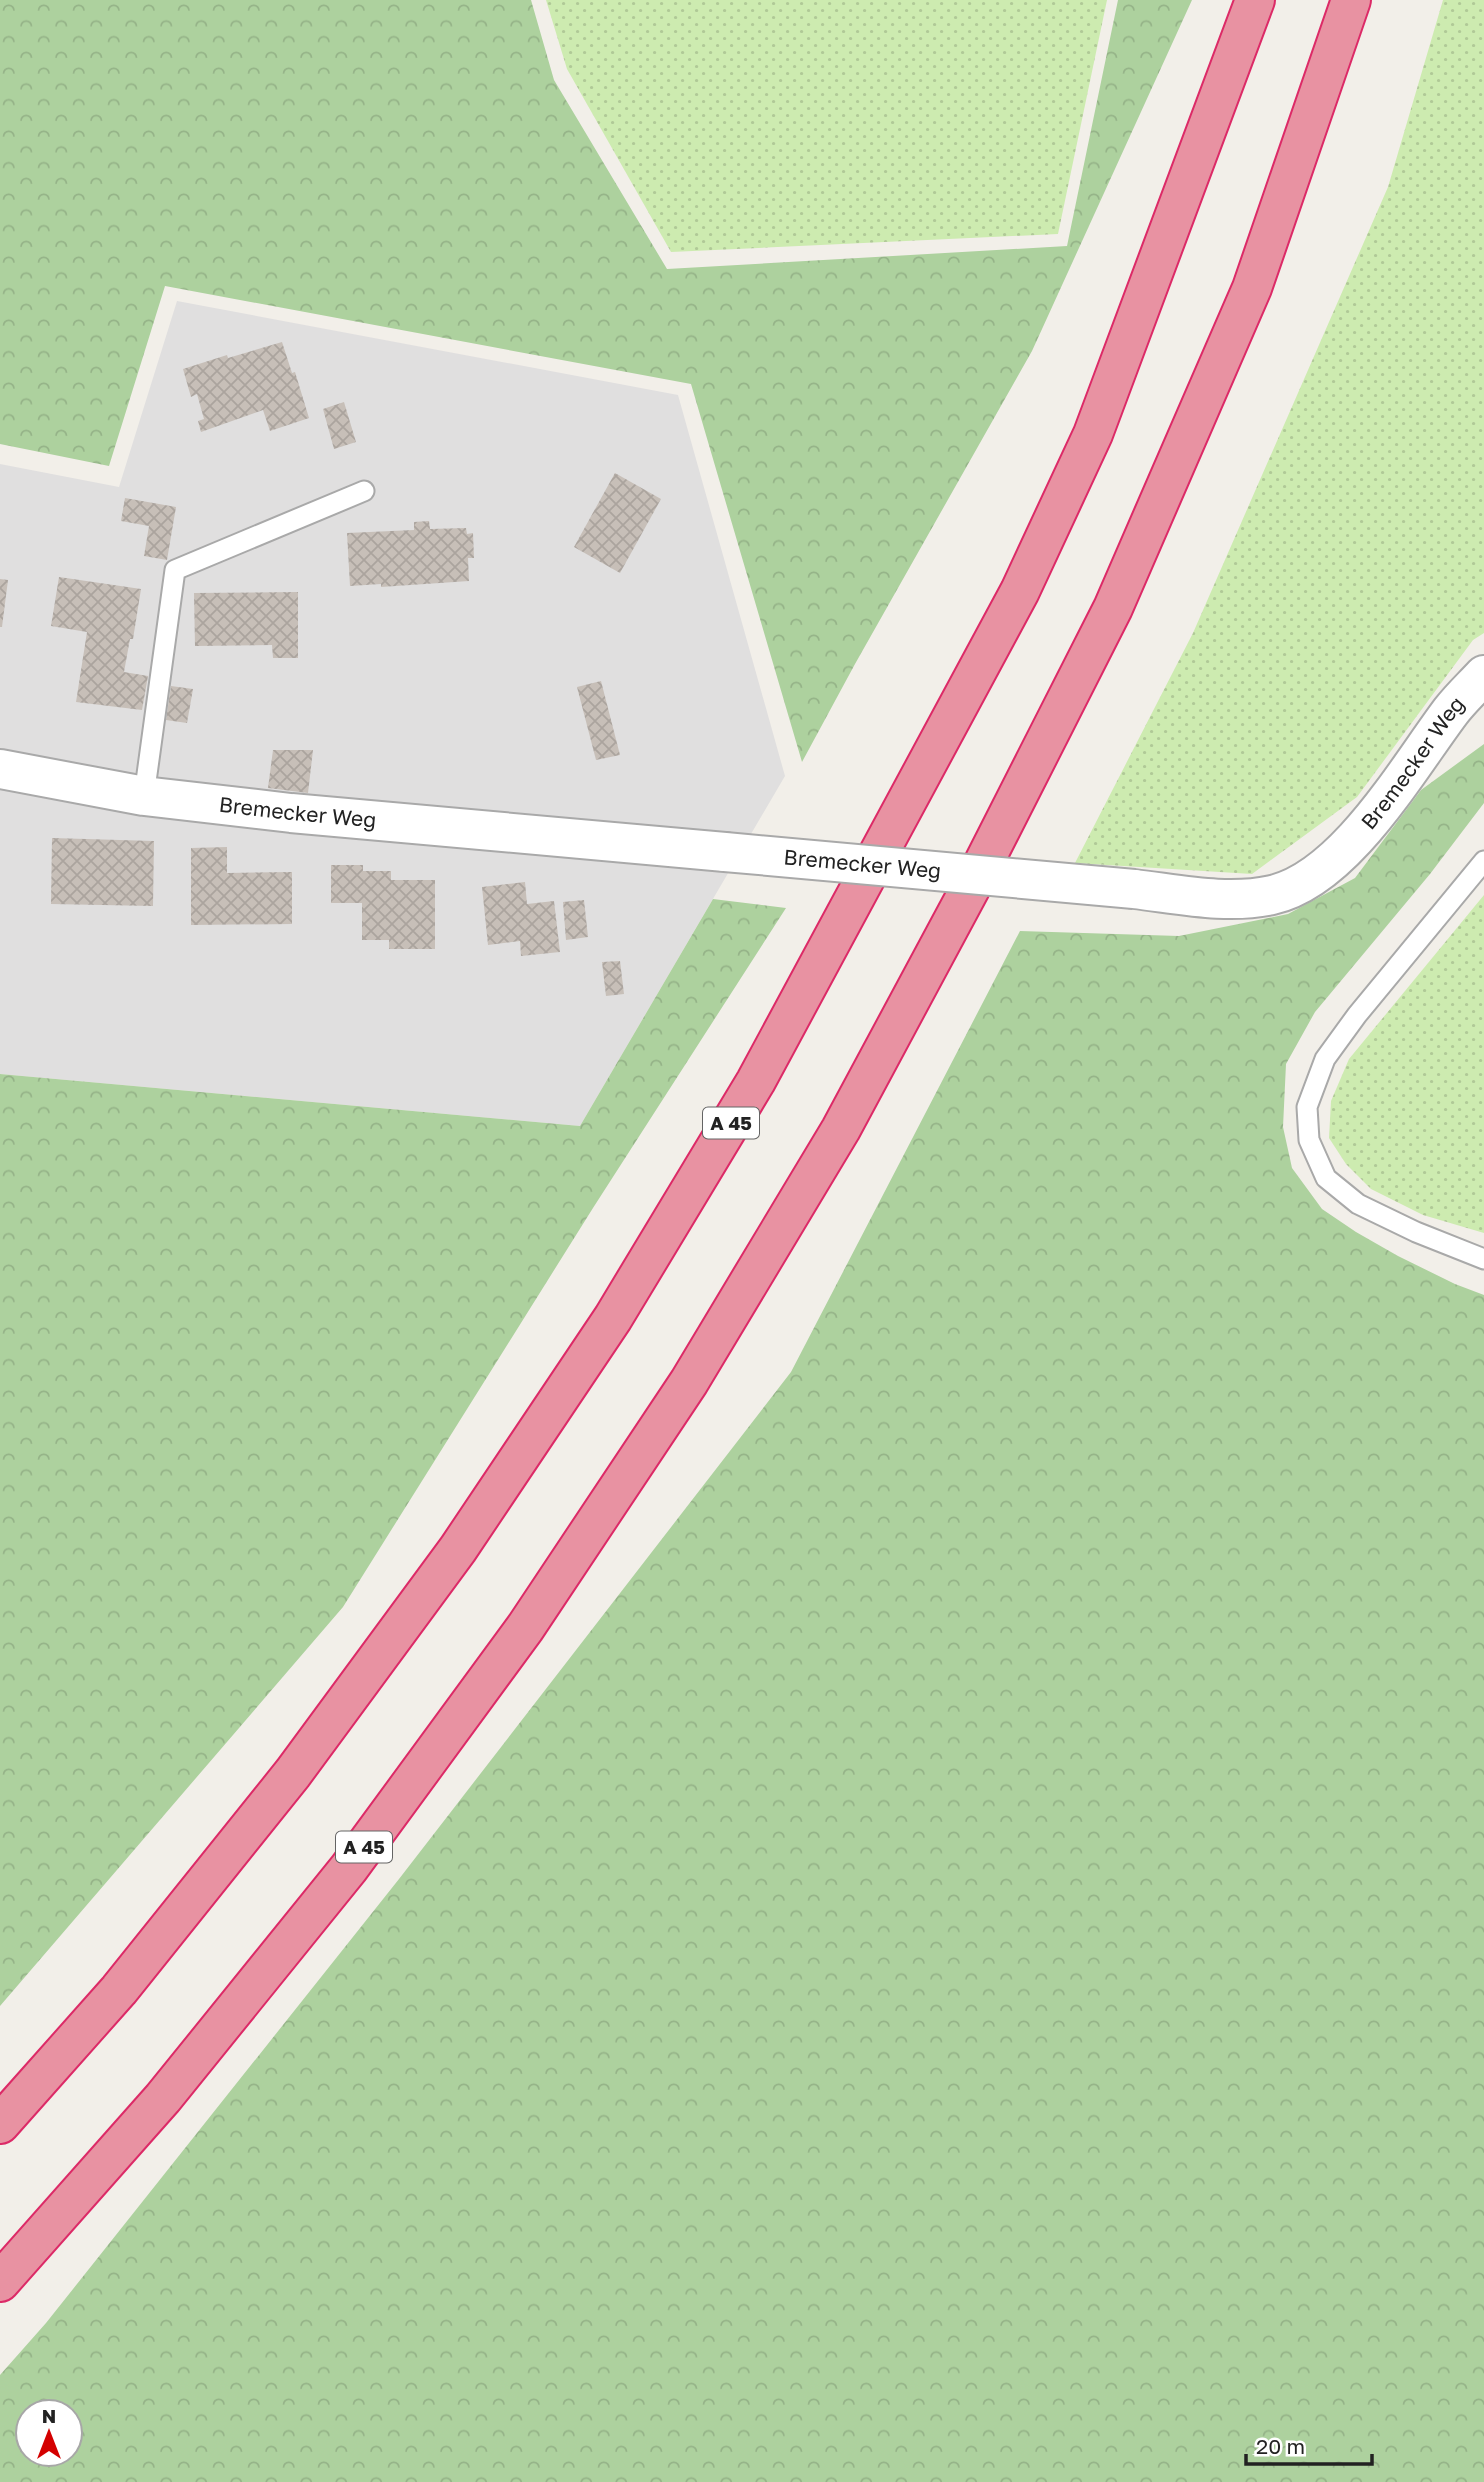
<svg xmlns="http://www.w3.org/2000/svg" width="1484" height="2482" font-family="'Golos Text',sans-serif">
  <defs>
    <pattern id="grass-dots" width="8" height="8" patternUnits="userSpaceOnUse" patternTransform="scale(1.75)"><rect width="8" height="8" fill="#cdebb0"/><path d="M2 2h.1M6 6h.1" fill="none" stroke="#b0c997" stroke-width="1.8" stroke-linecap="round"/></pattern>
    <pattern id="forest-crowns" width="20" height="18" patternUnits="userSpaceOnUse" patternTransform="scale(1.75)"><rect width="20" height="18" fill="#add19e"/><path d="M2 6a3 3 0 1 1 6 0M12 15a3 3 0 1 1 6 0" fill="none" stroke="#95b388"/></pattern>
    <pattern id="building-cross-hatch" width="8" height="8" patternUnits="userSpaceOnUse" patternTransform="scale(1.75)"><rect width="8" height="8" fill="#c7bfb8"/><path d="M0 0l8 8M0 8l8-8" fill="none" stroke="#aba49e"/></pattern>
  </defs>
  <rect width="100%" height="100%" fill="#f2efe9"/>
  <path fill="#e0dfdf" d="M177,301l501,94 107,381 -205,350 -580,-52v-610l119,23z"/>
  <g fill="url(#grass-dots)">
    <path d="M546,0h561l-49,234 -387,18 -104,-183z"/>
    <path d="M1443,0h41v633l-11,7 -116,157 -105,77 -177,-11 118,-230 195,-446z"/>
    <path d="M1484,895v338l-61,-18 -52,-26 -25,-25 -17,-26 2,-37 18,-42z"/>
  </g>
  <g fill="url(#forest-crowns)" fill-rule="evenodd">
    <path d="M0,0h531l23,80 113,189 400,-23 51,-246h74l-160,351 -177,313 -53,98 -111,-378 -526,-98 -56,180 -109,-22z"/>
    <path d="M1484,744v59l-54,71 -115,138 -29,52 -3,63 9,41 30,41 34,23 42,24 57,28 29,11v1187h-1484v-107l46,-52 353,-444 392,-507 229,-441 159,5 109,-22 67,-36 66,-88zM28,2412h42v42h-42z"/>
    <path d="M713,899l73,9 -193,300 -250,399 -343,399v-932l580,52z"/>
  </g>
  <g fill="url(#building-cross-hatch)">
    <path d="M282,342l10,31 3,-1 14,46 -39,13 -7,-21 -62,22 -3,-11 6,-2 -7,-25 -6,3 -8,-28 44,-14 1,3z"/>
    <path d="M344,402l12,40 -22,7 -11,-40z"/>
    <path d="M615,473l46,26 -41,74 -46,-26z"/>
    <path d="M125,498l51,9 -9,53 -23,-4 5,-30 -28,-5z"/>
    <path d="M429,521l1,8 36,-1 1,6 6,-1 1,25h-6l1,23 -88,6v-3l-31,2 -3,-53 67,-3v-8z"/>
    <path d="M59,577l82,12 -8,50h-3l-6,33 24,4 -6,34 -66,-8 11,-70 -36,-6z"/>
    <path d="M0,579l8,1 -6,47h-2z"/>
    <path d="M298,592v66h-25l-1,-13 -77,1 -1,-53z"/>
    <path d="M601,681l19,74 -24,5 -19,-73z"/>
    <path d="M171,686l22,3 -6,34 -21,-3z"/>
    <path d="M273,750h40l-5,43 -40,-5z"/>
    <path d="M52,838l102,3 -1,65 -102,-2z"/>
    <path d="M227,847v26l65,-1v52l-101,1v-77z"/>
    <path d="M331,865h32v6h28v9h44v69h-46v-9h-27v-37h-31z"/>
    <path d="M525,882l2,22 27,-3 6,51 -39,4 -1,-15 -32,4 -6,-58z"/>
    <path d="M584,900l4,37 -22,3 -3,-38z"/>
    <path d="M620,961l4,33 -18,2 -4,-34z"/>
  </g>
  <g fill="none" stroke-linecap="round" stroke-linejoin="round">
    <defs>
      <g id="service">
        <path d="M144,796l31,-226 189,-79"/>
        <path d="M1484,861l-127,154 -32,44 -18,48 2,33 17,38 32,26 58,28 68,27"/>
      </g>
      <g id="minor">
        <path id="s1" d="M0,769l144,27 147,17 434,39"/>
        <path id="s2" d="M1134,889c44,5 93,16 138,6 73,-16 136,-127 179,-184 10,-13 22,-24 33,-36"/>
      </g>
      <g id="motorway">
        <path d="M0,2124l119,-134 174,-217 165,-224 155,-231 143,-237 264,-490 73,-157 162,-434"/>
        <path d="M0,2282l163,-184 186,-230 176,-240 164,-246 152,-253 139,-259 133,-262 139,-320 99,-288"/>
      </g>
    </defs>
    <use href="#service" stroke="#a9a9a9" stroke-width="23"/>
    <use href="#minor" stroke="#a9a9a9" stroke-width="42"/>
    <use href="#motorway" stroke="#dc2a67" stroke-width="42"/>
    <use href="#service" stroke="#fff" stroke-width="19"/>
    <use href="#minor" stroke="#fff" stroke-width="38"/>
    <use href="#motorway" stroke="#e892a2" stroke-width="38"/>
    <defs>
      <g id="minor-bridge">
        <path id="s3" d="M725,852l409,37"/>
      </g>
    </defs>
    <use href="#minor-bridge" stroke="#a9a9a9" stroke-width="42" stroke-linecap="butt"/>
    <use href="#minor-bridge" stroke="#fff" stroke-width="38"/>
  </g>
  <g text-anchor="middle" stroke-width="5" stroke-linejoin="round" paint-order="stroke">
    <g fill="#fff" stroke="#646464" stroke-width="2">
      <rect x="703" y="1107.5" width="56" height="31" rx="5"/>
      <rect x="336" y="1831.5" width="56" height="31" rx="5"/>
    </g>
    <g font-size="19" font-weight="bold" fill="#222">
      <text x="731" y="1130">A 45</text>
      <text x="364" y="1854">A 45</text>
    </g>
    <g font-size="21" fill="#222" stroke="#fff">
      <text dy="7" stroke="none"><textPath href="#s2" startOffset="336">Bremecker Weg</textPath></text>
      <text dy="7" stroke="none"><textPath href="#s1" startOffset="301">Bremecker Weg</textPath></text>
      <text dy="7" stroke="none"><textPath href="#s3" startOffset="138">Bremecker Weg</textPath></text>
    </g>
  </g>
  <g transform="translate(49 2433)"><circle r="33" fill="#ffffff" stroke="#a7a7a7" stroke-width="2"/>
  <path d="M0-5L12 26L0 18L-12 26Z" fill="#d40000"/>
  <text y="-10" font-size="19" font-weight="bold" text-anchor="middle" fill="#222222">N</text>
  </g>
  <path d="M1246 2454v10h126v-10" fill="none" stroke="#222222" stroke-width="3.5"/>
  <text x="1256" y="2454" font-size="21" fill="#222222" stroke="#ffffff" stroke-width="5" paint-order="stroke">20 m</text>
</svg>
